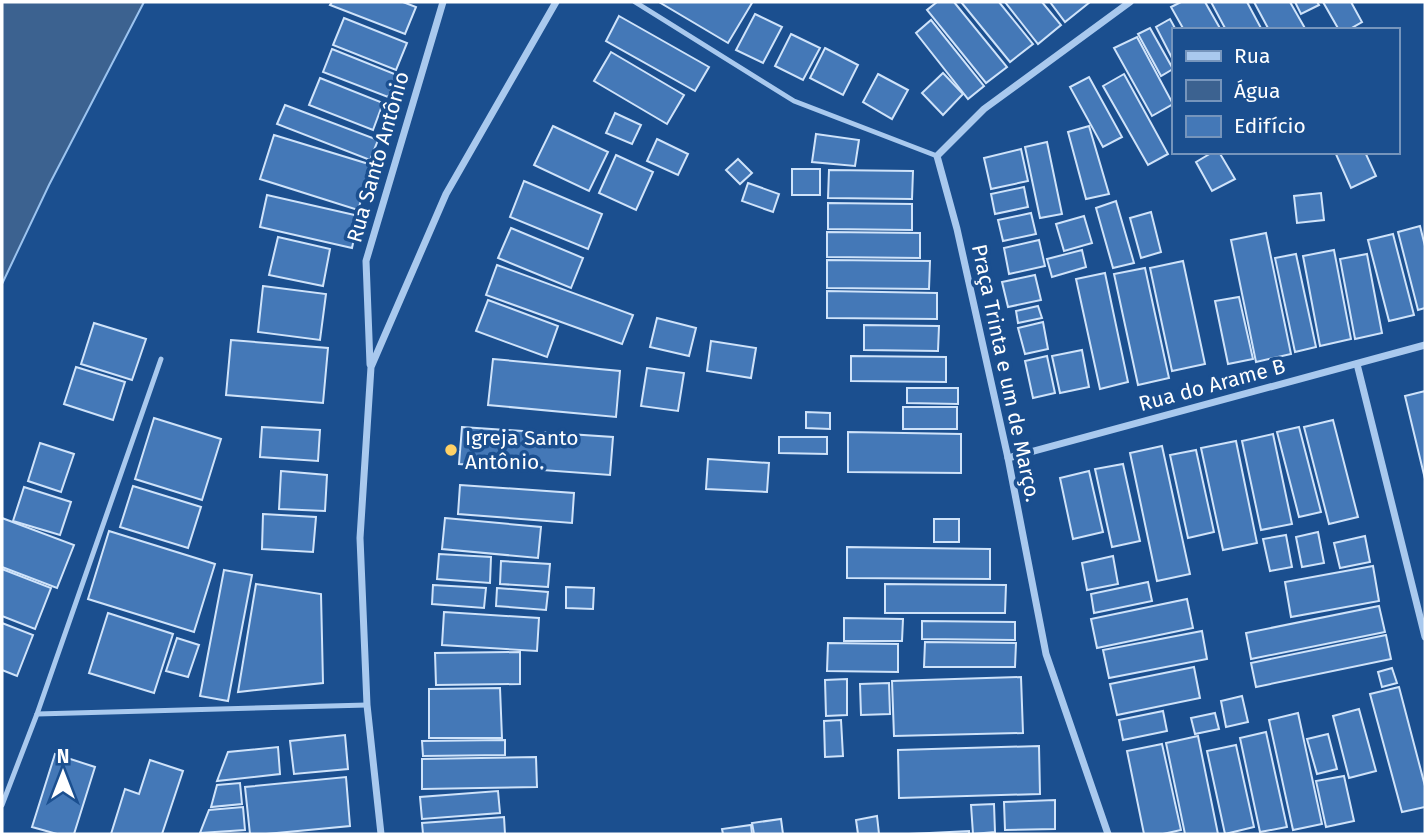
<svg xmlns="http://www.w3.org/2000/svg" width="1427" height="836" font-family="'Fira Sans',sans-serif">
  <rect width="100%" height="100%" fill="#1b4f8f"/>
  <path fill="#3c6290" stroke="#9cc4f0" stroke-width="2" d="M2,2h142l-95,183 -47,99z"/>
  <g fill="#4478b7" stroke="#cfe3fa" stroke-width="2">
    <path d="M332,2h71l13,5 -11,27 -75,-29z"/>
    <path d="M659,2h91l2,1 -24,40z"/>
    <path d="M937,2h17l53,65 -21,16 -59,-73z"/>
    <path d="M961,2h38l34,42 -23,18z"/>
    <path d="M1005,2h37l19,23 -23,19z"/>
    <path d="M1050,2h40l-25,20z"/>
    <path d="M1181,2h24l16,28h-37l-13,-23z"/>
    <path d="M1211,2h36l15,28h-36z"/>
    <path d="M1254,2h36l16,28h-37z"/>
    <path d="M1295,2h22l2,3 -18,9z"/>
    <path d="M1323,2h28l11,20 -14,8h-9z"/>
    <path d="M755,14l27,13 -19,36 -27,-13z"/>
    <path d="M619,16l90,51 -14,24 -89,-50z"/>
    <path d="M344,18l63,25 -11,27 -63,-25z"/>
    <path d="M1170,19l6,11h-3v30l-17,-33z"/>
    <path d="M931,20l53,66 -16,13 -52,-66z"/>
    <path d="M1150,28l23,41 -12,7 -23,-42z"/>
    <path d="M791,34l29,14 -17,32 -28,-14z"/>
    <path d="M1137,37l36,67 -21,12 -38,-68z"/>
    <path d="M825,48l33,17 -15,30 -33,-17z"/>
    <path d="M332,49l65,26 -9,22 -65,-25z"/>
    <path d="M611,52l73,43 -17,29 -73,-43z"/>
    <path d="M943,73l20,21 -20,21 -21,-22z"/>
    <path d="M878,74l30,16 -16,29 -29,-17z"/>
    <path d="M1124,74l44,80 -20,11 -45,-79z"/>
    <path d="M1089,77l33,60 -19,10 -33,-60z"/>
    <path d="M320,78l63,25 -10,27 -64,-25z"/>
    <path d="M285,105l93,35 -8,20 -93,-36z"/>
    <path d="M615,113l26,12 -9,19 -26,-11z"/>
    <path d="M553,126l55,26 -19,39 -55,-26z"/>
    <path d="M1089,126l20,68 -23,5 -18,-67z"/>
    <path d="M816,134l43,6 -4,26 -43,-4z"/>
    <path d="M274,135l98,30 -14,45 -98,-31z"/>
    <path d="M657,139l31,15 -10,21 -31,-14z"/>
    <path d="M1047,142l15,72 -22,4 -15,-71z"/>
    <path d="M1021,149l7,32 -37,8 -7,-31z"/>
    <path d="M1213,152h6l16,27 -23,12 -16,-29z"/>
    <path d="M1335,152h30l11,24 -25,12z"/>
    <path d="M616,155l37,17 -17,38 -37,-17z"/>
    <path d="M738,159l14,14 -12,11 -14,-14z"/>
    <rect x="792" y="169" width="28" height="26"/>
    <path d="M829,170l84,1 -1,28 -84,-1z"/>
    <path d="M524,181l78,33 -14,35 -78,-32z"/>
    <path d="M748,183l31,11 -6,18 -31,-11z"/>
    <path d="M1024,187l4,20 -33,7 -4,-20z"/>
    <path d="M1321,193l3,27 -27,3 -3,-27z"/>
    <path d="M267,195l92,21 -7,32 -92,-21z"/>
    <path d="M1116,201l18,62 -21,5 -17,-60z"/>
    <path d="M828,203l84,1v26l-84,-1z"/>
    <path d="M1151,212l10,40 -20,6 -11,-40z"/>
    <path d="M1031,213l5,21 -33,7 -5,-21z"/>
    <path d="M1084,216l8,27 -28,8 -8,-27z"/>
    <path d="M1420,226l5,20v62l-7,2 -20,-78z"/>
    <path d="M511,228l72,30 -12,30 -73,-30z"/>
    <path d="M827,232l93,1v25l-93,-1z"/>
    <path d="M1266,233l25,121 -35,8 -25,-122z"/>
    <path d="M1393,234l21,81 -25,6 -21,-81z"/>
    <path d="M278,237l52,12 -7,37 -54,-11z"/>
    <path d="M1039,240l6,26 -36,8 -5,-26z"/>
    <path d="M1082,250l4,17 -34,10 -5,-18z"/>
    <path d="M1334,250l17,89 -31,7 -17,-90z"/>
    <path d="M1296,254l20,93 -21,5 -20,-94z"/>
    <path d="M1367,254l15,79 -27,6 -15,-80z"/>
    <path d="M827,260l103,1 -1,28 -102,-1z"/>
    <path d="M1183,261l22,103 -33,7 -22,-103z"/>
    <path d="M497,265l136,50 -11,29 -136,-49z"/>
    <path d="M1145,268l24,110 -31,7 -24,-111z"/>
    <path d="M1105,273l23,109 -28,7 -24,-110z"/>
    <path d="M1035,275l6,25 -33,7 -6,-25z"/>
    <path d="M263,286l63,8 -6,46 -62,-8z"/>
    <path d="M827,291l110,2v26l-110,-1z"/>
    <path d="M1239,297l14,62 -25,5 -13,-63z"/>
    <path d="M488,300l70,26 -11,31 -71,-26z"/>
    <path d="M1038,306l4,12 -24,5 -2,-12z"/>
    <path d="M657,318l39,10 -7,28 -39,-9z"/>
    <path d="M1043,322l5,27 -23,5 -7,-26z"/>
    <path d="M94,323l52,16 -14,41 -51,-16z"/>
    <path d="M864,325l75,1 -1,25 -74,-1z"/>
    <path d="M231,340l97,8 -5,55 -97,-8z"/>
    <path d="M711,341l45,7 -5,30 -44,-7z"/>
    <path d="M1082,350l7,37 -29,6 -8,-37z"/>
    <path d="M851,356l95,1v25l-95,-1z"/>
    <path d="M1047,356l8,37 -22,5 -8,-37z"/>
    <path d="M493,359l127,12 -4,46 -128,-12z"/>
    <path d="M76,367l49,15 -12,38 -49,-16z"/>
    <path d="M647,368l37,5 -6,38 -37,-5z"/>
    <path d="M907,388h51v16l-51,-1z"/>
    <path d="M1425,391v88l-20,-83z"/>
    <rect x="903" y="407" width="54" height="22"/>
    <path d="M806,412l24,1v16l-24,-1z"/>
    <path d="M154,418l67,21 -19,61 -67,-21z"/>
    <path d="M1333,420l25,97 -29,7 -25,-97z"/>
    <path d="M262,427l58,3 -2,31 -58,-4z"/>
    <path d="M462,427l151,10 -3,38 -151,-11z"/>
    <path d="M1299,427l22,85 -22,5 -22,-85z"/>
    <path d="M848,432l113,2v39l-113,-1z"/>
    <path d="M1273,434l19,90 -31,6 -19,-89z"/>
    <path d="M779,437h48v17l-48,-1z"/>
    <path d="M1236,441l21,102 -34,7 -22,-102z"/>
    <path d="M40,443l34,11 -13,38 -33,-11z"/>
    <path d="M1162,446l28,128 -33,7 -27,-128z"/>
    <path d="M1196,450l18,82 -26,6 -18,-83z"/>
    <path d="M708,459l61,4 -2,29 -61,-3z"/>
    <path d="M1123,464l17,77 -28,6 -17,-78z"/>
    <path d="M281,471l46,4 -2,36 -46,-2z"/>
    <path d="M1089,471l14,61 -30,7 -13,-61z"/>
    <path d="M460,485l114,8 -2,30 -114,-9z"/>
    <path d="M133,486l68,21 -13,41 -68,-21z"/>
    <path d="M24,487l47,15 -11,33 -47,-14z"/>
    <path d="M263,514l53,3 -3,35 -51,-3z"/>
    <path d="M2,518l72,27 -17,43 -55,-21z"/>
    <path d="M445,518l96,9 -3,31 -96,-9z"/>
    <rect x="934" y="519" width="25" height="23"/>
    <path d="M109,531l106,33 -21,68 -106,-33z"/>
    <path d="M1318,532l6,31 -22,4 -6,-30z"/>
    <path d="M1286,535l6,32 -22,4 -7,-32z"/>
    <path d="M1365,536l5,26 -30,6 -6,-25z"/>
    <path d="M847,547l143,2v30l-143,-1z"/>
    <path d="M439,554l52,3 -1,26 -53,-4z"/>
    <path d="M1113,556l5,28 -31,6 -5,-27z"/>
    <path d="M501,561l49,3 -2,23 -48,-3z"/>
    <path d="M1373,566l6,35 -88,16 -6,-35z"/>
    <path d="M2,569l49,19 -16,41 -33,-13z"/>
    <path d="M224,570l28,5 -24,126 -28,-5z"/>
    <path d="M1148,582l4,19 -58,12 -3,-19z"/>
    <path d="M256,584l65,10 2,89 -85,9z"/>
    <path d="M885,584l121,1 -1,28h-120z"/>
    <path d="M433,585l53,3 -2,20 -52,-4z"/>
    <path d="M566,587l28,1 -1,21 -27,-1z"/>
    <path d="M497,588l51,4 -2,18 -50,-4z"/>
    <path d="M1187,599l6,29 -96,20 -6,-29z"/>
    <path d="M1379,606l6,26 -134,27 -5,-26z"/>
    <path d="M444,612l95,6 -2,33 -95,-6z"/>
    <path d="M108,613l65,21 -19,59 -65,-20z"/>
    <path d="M844,618l59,1 -1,22h-58z"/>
    <path d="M922,621l93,1v18l-93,-1z"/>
    <path d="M2,623l31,12 -16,41 -15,-6z"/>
    <path d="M1202,631l5,28 -98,19 -6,-28z"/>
    <path d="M1386,635l5,24 -135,28 -5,-24z"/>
    <path d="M177,638l22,7 -11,32 -22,-6z"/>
    <path d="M925,642l91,1 -1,24h-91z"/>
    <path d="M828,643l70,1v28l-71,-1z"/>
    <path d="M520,652v32l-84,1 -1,-32z"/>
    <path d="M1194,667l6,31 -83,17 -7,-31z"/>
    <path d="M1392,668l5,15 -15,4 -4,-15z"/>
    <path d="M1021,677l2,56 -129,3 -2,-55z"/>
    <path d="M847,679v36l-21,1 -1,-36z"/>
    <path d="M889,683l1,31 -29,1 -1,-31z"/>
    <path d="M1399,687l26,99v21l-23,5 -32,-118z"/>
    <path d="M500,688l2,50h-73v-49z"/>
    <path d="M1242,696l6,26 -22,5 -5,-26z"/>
    <path d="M1359,709l17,62 -27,7 -16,-62z"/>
    <path d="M1163,711l4,20 -44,9 -4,-20z"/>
    <path d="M1215,713l4,16 -24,5 -4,-16z"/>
    <path d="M1298,713l24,111 -29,6 -24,-110z"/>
    <path d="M841,720l2,36 -18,1 -1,-36z"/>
    <path d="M1266,732l21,95 -27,5 -20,-94z"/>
    <path d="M1328,734l9,35 -20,5 -10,-35z"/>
    <path d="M345,735l3,34 -54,5 -4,-33z"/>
    <path d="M1198,736l20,98h-33l-19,-91z"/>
    <path d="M505,740v15l-82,1 -1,-15z"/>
    <path d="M1162,744l19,86 -18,4h-19l-17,-83z"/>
    <path d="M1236,745l18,82 -29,7 -18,-83z"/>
    <path d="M1039,746l1,48 -141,4 -1,-48z"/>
    <path d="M278,747l2,27 -63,7 11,-29z"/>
    <path d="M55,754l40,13 -21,67h-17l-25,-7z"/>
    <path d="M536,757l1,30 -115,2v-30z"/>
    <path d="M150,760l33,11 -21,63h-51l14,-45 14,5z"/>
    <path d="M1344,776l10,45 -28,6 -10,-46z"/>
    <path d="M346,777l4,49 -84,8h-16l-5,-47z"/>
    <path d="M240,783l2,21 -31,3 6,-22z"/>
    <path d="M498,791l2,22 -78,6 -2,-22z"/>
    <path d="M1055,800v29l-50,1 -1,-28z"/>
    <path d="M994,804l1,28 -22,2 -2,-29z"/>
    <path d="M243,807l2,23 -45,3 9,-23z"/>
    <path d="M877,816l2,18h-21l-2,-14z"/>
    <path d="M504,817l1,17h-82l-1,-11z"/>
    <path d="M781,819l2,15h-29l-2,-11z"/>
    <path d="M751,825l1,9h-29l-1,-5z"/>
    <path d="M969,831v3h-60z"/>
  </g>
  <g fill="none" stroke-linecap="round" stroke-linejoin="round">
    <g stroke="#a9c9ee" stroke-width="5">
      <path d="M635,2l159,99 143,55"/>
      <path d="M37,714l330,-9"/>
      <path d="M2,805l35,-91 124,-355"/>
    </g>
    <g stroke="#a9c9ee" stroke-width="7">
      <path d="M370,364l-4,-103 77,-259"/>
      <path d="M1357,364l68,273"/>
      <path d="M1008,458l417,-113"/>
      <path d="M381,834l-14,-129 -7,-167 11,-171 75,-173 110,-192"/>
      <path d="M1108,834l-62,-180 -38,-196 -51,-229 -20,-73 47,-47 146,-107"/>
    </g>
  </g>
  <circle fill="#ffd166" stroke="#1b4f8f" stroke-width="2.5" cx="451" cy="450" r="7"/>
  <g text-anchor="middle" stroke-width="7" stroke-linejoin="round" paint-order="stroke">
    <g font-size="21" fill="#fff" stroke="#1b4f8f">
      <text transform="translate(378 157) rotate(-74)" y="7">Rua Santo Antônio</text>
      <text transform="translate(1006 373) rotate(78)" y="7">Praça Trinta e um de Março.</text>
      <text transform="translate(1212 385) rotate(-15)" y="7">Rua do Arame B</text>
    </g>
    <g font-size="21" fill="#fff" stroke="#1b4f8f" text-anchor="start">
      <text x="465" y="445">Igreja Santo<tspan x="465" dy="24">Antônio.</tspan></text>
    </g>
  </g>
  <rect width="1427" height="836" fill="none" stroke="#ffffff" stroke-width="7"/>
  <rect x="1172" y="28" width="228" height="126" fill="#1b4f8f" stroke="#7695bc" stroke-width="2"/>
  <rect x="1186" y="51" width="35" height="10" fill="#a9c9ee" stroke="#7695bc" stroke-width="2"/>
  <text x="1234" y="63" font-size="21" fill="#ffffff">Rua</text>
  <rect x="1186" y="80" width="35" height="21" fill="#3c6290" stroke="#7695bc" stroke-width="2"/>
  <text x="1234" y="98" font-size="21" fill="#ffffff">Água</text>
  <rect x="1186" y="116" width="35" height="21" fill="#4478b7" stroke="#7695bc" stroke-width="2"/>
  <text x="1234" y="133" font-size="21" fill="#ffffff">Edifício</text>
  <g transform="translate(63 773)" stroke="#1b4f8f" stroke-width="5" paint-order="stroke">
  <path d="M0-5L12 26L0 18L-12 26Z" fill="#ffffff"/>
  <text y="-10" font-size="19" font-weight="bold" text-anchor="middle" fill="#ffffff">N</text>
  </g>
</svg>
